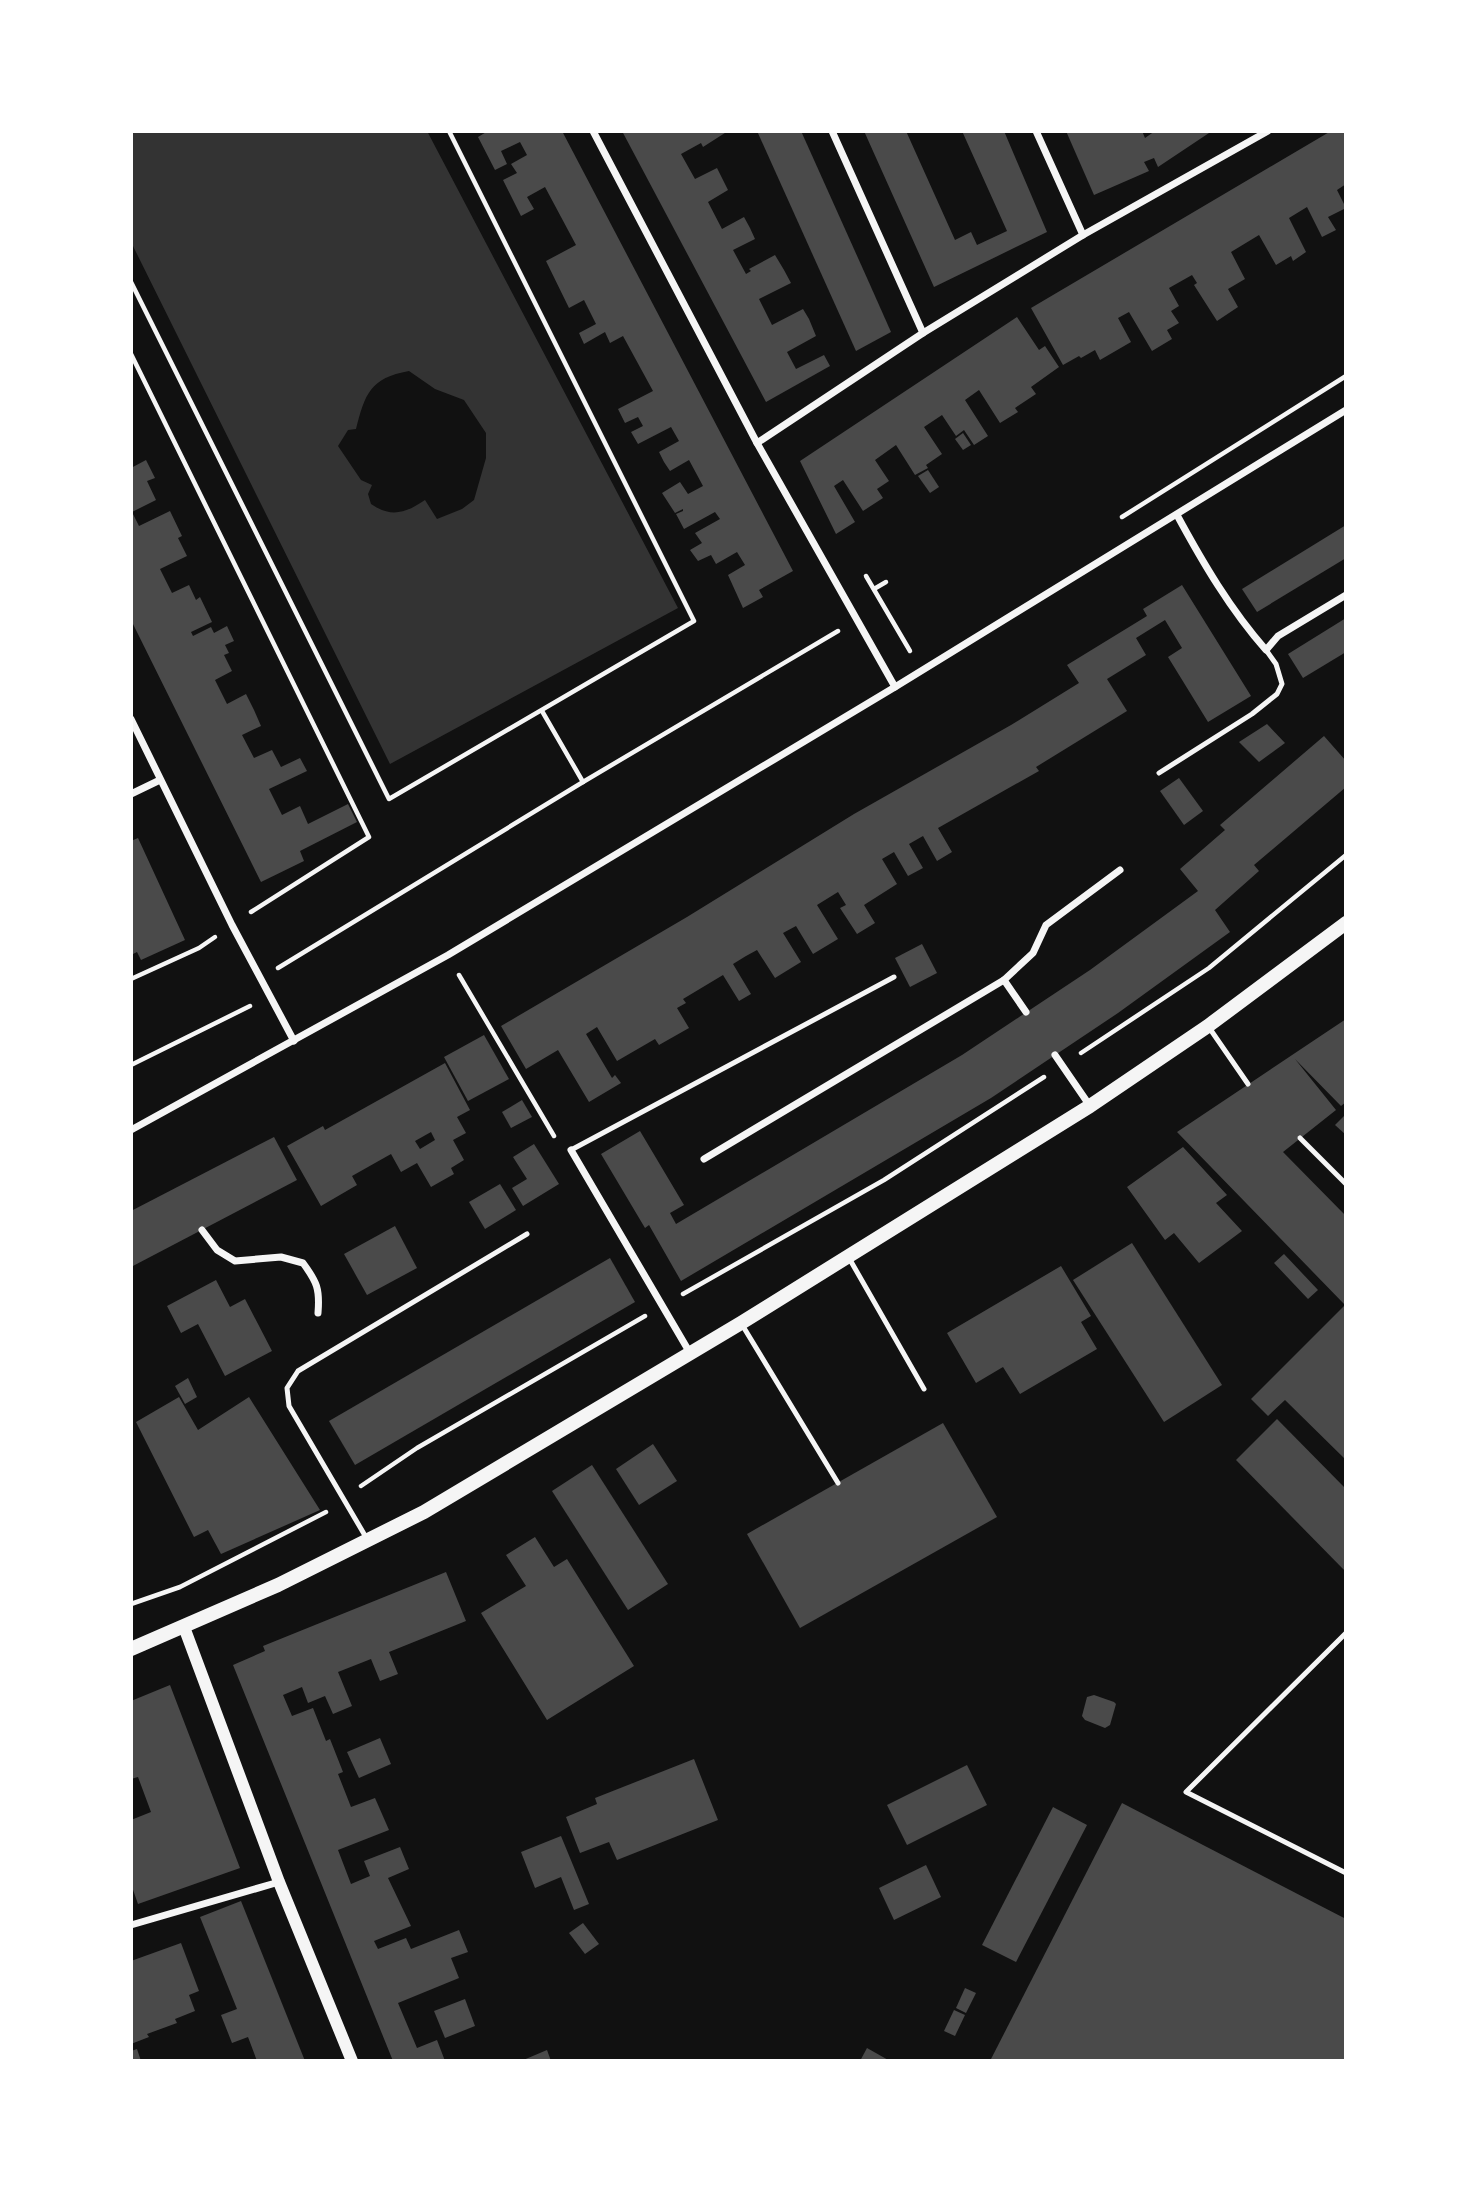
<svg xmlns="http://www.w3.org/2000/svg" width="1477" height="2192" font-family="'DejaVu Sans',sans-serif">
  <rect width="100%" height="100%" fill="#111"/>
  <path fill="#333" fill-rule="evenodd" d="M131,131h296l251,477 -288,156 -259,-522zM409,371l26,18 29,11 22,33v25l-12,42 -12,9 -25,10 -12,-19c-19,13 -34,18 -54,4l-3,-10 4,-9 -11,-5 -23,-34 10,-16 8,-1c9,-35 14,-51 53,-58z"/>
  <g fill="#4a4a4a" fill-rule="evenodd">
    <path d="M488,131h74l231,440 -34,19 4,7 -20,11 -15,-33 17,-10 -8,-13 -21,12 -5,-9 -13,6 -8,-11 12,-7 -7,-10 25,-14 -5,-7 -31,17 -8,-15 7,-3v-2l-8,4 -13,-20 18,-11 8,12 15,-8 -14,-26 -19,11 -6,-9 -5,-10 20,-11 -8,-14 -33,17 -7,-12 12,-6 -5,-9 -13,6 -7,-14 35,-18 -30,-55 -13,7 -5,-11 -21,12 -5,-11 17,-9 -12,-24 -15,8 -23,-47 30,-16 -31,-58 -18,10 7,12 -13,7 -18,-36 14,-7 -6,-9 16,-9 -7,-13 -19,9 6,13 -12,6 -17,-33z"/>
    <path d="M622,131h106l-25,16 -2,-4 -20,11 14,25 22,-11 11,22 -20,12 14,27 22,-12 6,11 5,11 -22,11 13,24 5,-3 -2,-2 26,-14 9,15 7,13 -32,16 13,26 31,-16 6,10 7,17 -29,16 9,17 28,-14 6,11 -64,36z"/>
    <path d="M757,131h44l66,147 24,54 -35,19z"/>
    <path d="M864,131h42l49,109 16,-8 6,13 30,-14 -45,-100h42l43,101 -113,55z"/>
    <path d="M1066,131h44l1,2 4,-2h27l3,7 10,-7h57l-54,36 -4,-9 -10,4 5,9 -55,24z"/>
    <path d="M1331,131h15v53l-9,6 9,18 -18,9 8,13 -14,7 -15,-30 -18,11 17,34 -13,9 -2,-5 -15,9 -17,-30 -28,17 14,27 -17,10 10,18 -21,14 -23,-36 3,-2 -5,-8 -23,13 10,18 -8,5 8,12 -12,7 5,9 -20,12 -23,-39 -11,6 13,24 -31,18 -5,-10 -14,8 -2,-2 -16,9 -32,-57z"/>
    <path d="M1017,317l22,33 6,-4 14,21 -28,20 5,7 -21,14 3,4 -18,11 -21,-33 -14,10 23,36 -14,9 -10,-15 -8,6 -14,-21 -18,12 18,27 -16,11 2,3 -13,7 -19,-30 -21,15 14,21 -12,8 6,9 -20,13 -20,-31 -9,6 21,36 -19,12 -36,-73z"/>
    <path d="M963,433l8,12 -8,5 -8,-11z"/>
    <path d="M146,460l9,18 -8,3 9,19 -24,12 7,14 31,-15 12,25 -4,2 9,18 -27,13 12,24 17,-8 7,15 4,-3 12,25 -21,10 2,4 18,-9 3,6 13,-7 7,15 -9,4 4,8 -5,2 8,16 -17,9 12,24 19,-10 8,16 7,16 -19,9 12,23 18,-8 9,17 19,-9 7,13 -38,18 13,26 18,-9 8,18 40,-20 9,18 -57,29 4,10 -43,21 -130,-262v-152z"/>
    <path d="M928,470l11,17 -9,6 -12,-17z"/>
    <path d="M1346,525v33l-89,54 -15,-23z"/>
    <path d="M1182,585l69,111 -43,26 -40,-65 14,-9 -17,-28 -29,18 10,17 -39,24 20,32 -91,56 3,4 -101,57 14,24 -15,9 -14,-25 -14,8 14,24 -15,8 -14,-24 -12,7 15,25 -33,21 11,18 -18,11 -17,-26 6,-3 -8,-13 -21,13 21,34 -25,15 -17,-28 -13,7 18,29 -26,16 -18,-28 -11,6 -13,8 18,30 -12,7 -16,-26 -40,24 3,4 -9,5 12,20 -30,17 -4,-6 -38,22 -20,-34 -11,7 26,44 3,-3 6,8 -32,19 -31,-52 -32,19 -25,-43 186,-109 167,-103 157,-89 68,-42 -12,-18 80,-49 -4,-7z"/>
    <path d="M1346,618v34l-43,26 -15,-24z"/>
    <path d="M1267,724l18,19 -26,19 -20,-20z"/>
    <path d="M1324,736l22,25v26l-92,78 5,6 -44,39 15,22 -112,81 -127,85 -310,183 -32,-56 -4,3 -44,-74 39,-23 44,74 -14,8 6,11 286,-169 128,-85 108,-79 -18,-22 45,-39 -5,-5z"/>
    <path d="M1179,778l24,33 -19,14 -24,-34z"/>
    <path d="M138,838l47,102 -44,20 -4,-8 -6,3v-114z"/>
    <path d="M922,944l15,29 -27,14 -15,-29z"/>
    <path d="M1346,1019v83l-5,4 -46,-47 41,51 -53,42 63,64v244l-61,-60 -17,16 -17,-17 94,-94 -168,-173z"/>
    <path d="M484,1035l25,44 -41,22 -24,-44z"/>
    <path d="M445,1063l25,47 -13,7 9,16 -13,7 11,20 -13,8 3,6 -23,13 -14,-24 -16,9 -10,-18 -39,22 5,9 -36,21 -34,-60 36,-20 2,4zM431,1132l4,8 -15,9 -5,-8z"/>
    <path d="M522,1100l10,17 -21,11 -9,-16z"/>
    <path d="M1346,1114v21l-11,-10z"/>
    <path d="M274,1137l23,43 -166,87v-56z"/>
    <path d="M534,1144l25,40 -36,22 -11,-18 15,-9 -14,-22z"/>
    <path d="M1183,1147l44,48 -11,8 26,28 -43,32 -25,-30 -9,7 -38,-53z"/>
    <path d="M500,1184l16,26 -31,19 -16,-27z"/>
    <path d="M395,1226l22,42 -50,27 -23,-41z"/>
    <path d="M1132,1243l90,142 -58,37 -91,-142z"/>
    <path d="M1284,1254l34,36 -10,9 -34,-36z"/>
    <path d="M610,1258l25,44 -280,163 -26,-44z"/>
    <path d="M1061,1266l30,50 -10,6 16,27 -77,45 -17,-27 -27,16 -29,-50z"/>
    <path d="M216,1280l14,27 15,-8 27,52 -47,25 -27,-52 -17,9 -14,-27z"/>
    <path d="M188,1378l9,19 -12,7 -10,-18z"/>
    <path d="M179,1397l19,33 51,-33 71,113 -99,44 -13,-24 -14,7 -58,-115z"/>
    <path d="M1277,1419l69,70v83l-110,-112z"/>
    <path d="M943,1423l54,94 -197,111 -53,-94z"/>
    <path d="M653,1444l24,37 -38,24 -23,-36z"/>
    <path d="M592,1465l76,119 -40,26 -76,-119z"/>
    <path d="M535,1537l19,30 13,-8 67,107 -87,54 -66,-107 45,-27 -20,-31z"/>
    <path d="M446,1572l20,49 -77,31 9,22 -18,7 -9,-22 -33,13 14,34 -19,8 -8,-18 -17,7 -6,-16 -19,8 9,21 21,-8 13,33 4,-2 13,33 -5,2 13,33 24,-9 14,32 -51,20 13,34 19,-8 -6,-15 36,-14 9,22 -21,9 23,48 -37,15 4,8 28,-11 5,11 48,-19 9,22 -17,6 8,20 -61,25 19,45 20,-8 8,21h-52l-160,-396 32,-14 -2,-5z"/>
    <path d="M170,1685l70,183 -102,36 -7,-20v-64l20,-8 -13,-35 -7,2v-78z"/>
    <path d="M1094,1695l20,7 2,2 -6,21 -5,3 -20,-8 -3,-4 5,-19z"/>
    <path d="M380,1738l11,26 -32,14 -12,-26z"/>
    <path d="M694,1759l24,61 -101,40 -8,-18 -29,11 -14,-36 31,-13 -2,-6z"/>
    <path d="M967,1765l20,40 -80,40 -20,-40z"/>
    <path d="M1122,1803l224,116v142h-356z"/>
    <path d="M1053,1807l34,18 -71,137 -34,-17z"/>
    <path d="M561,1836l28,68 -15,6 -13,-33 -26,11 -14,-36z"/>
    <path d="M926,1865l15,32 -47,23 -15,-32z"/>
    <path d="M241,1901l64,160h-48l-9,-24 -16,6 -11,-28 16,-6 -37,-92z"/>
    <path d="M583,1923l16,21 -14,10 -16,-21z"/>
    <path d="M181,1943l18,48 -10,4 6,16 -20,8 2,4 -30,11 2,3 -18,7v-83z"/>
    <path d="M965,1988l11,5 -10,20 -10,-5z"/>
    <path d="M465,1999l10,27 -30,12 -11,-27z"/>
    <path d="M954,2010l11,5 -10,21 -11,-5z"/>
    <path d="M867,2048l23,13h-30z"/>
    <path d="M137,2049l4,12h-10v-10z"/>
    <path d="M547,2050l4,11h-30z"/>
  </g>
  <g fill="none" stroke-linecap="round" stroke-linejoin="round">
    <g stroke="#f5f5f5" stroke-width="4.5">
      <path d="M131,282l258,517 305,-178 -245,-490"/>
      <path d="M131,354l238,483 -118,75"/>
      <path d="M1122,517l224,-141"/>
      <path d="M866,576l44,75"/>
      <path d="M874,589l12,-7"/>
      <path d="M542,711l41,71"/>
      <path d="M278,968l305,-186 255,-151"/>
      <path d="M459,975l95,161"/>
      <path d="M131,979l68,-31 16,-11"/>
      <path d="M1081,1053l128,-85 137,-113"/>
      <path d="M131,1065l119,-59"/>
      <path d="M683,1294l201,-114 160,-103"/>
      <path d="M361,1486l56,-38 228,-132"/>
      <path d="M131,1604l49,-17 146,-75"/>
    </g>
    <g stroke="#f5f5f5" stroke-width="5">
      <path d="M1159,773l93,-59 25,-20 5,-10 -6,-20 -10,-14"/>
      <path d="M1208,1026l40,58"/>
      <path d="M1300,1138l46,46"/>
      <path d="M571,1150l323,-173"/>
      <path d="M849,1258l75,131"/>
      <path d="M741,1323l97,160"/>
      <path d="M367,1539l-78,-133 -2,-18 11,-17 229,-137"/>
      <path d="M1346,1633l-160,159 160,81"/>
    </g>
    <g stroke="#f5f5f5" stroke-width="7">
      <path d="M593,131l164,312 138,244"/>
      <path d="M832,131l91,202"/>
      <path d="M1036,131l47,104"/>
      <path d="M757,443l166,-110 160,-98 185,-104"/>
      <path d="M1177,515c26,48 53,94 89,135l12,-14 68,-41"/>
      <path d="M131,719l101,206 62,116"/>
      <path d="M131,794l29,-14"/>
      <path d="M1004,980l22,32"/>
      <path d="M1055,1055l35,51"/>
      <path d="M131,1130l317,-175 447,-268 451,-277"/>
      <path d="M571,1150l119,203"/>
      <path d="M704,1159l300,-179 29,-27 13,-28 74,-55"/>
      <path d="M202,1230l15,20 18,11 46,-4 22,6c14,19 17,26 15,50"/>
      <path d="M131,1925l148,-43"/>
    </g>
    <path stroke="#f5f5f5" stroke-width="12" d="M184,1627l95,255 73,179"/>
    <path stroke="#f5f5f5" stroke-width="14" d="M131,1649l147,-64 146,-73 317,-189 349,-217 118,-80 138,-103"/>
  </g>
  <rect width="1477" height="2192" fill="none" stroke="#ffffff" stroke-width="266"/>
</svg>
